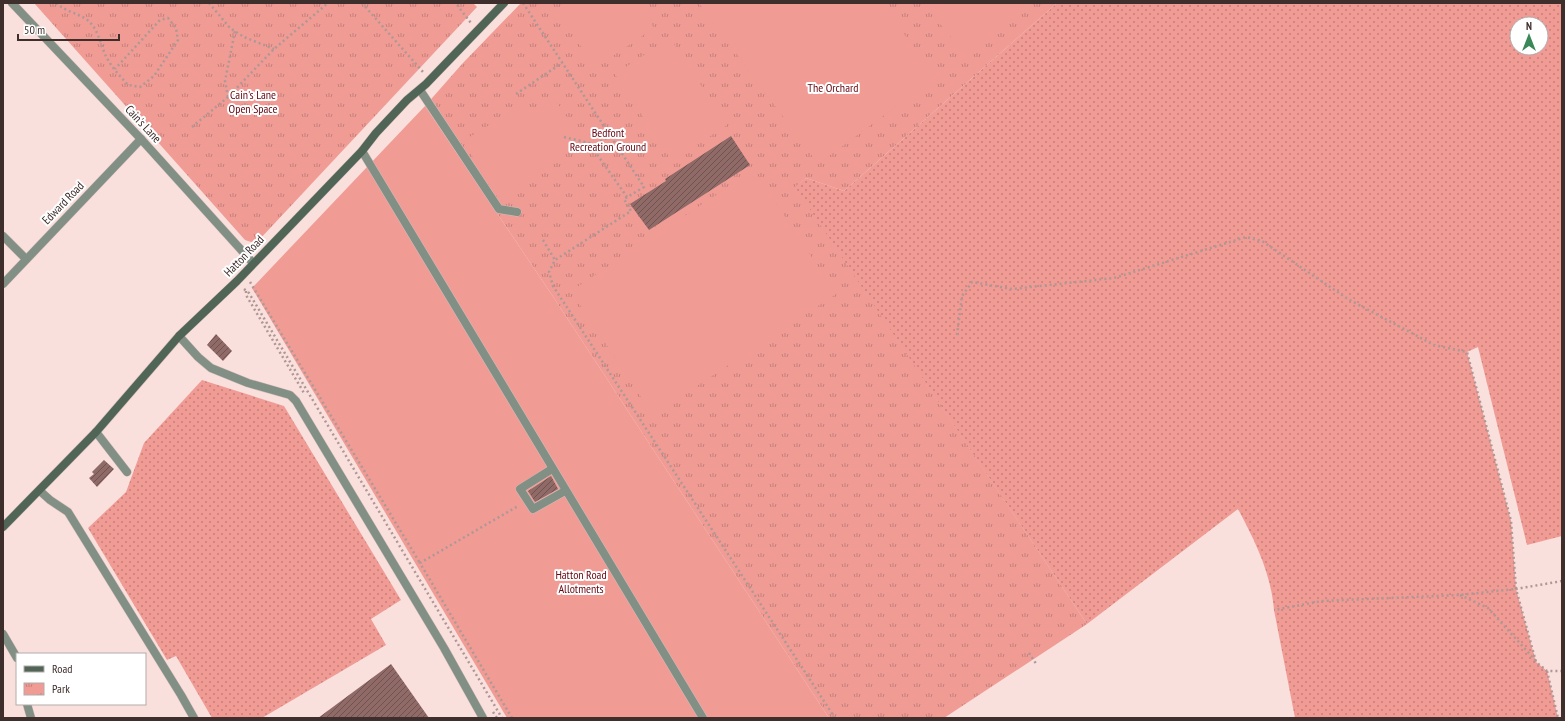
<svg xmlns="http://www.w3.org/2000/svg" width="1565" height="721" font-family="'PT Sans Narrow',sans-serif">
  <defs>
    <pattern id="grass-dots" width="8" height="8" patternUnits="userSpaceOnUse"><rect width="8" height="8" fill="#f19b95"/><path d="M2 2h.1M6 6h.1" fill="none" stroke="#c57f7a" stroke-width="1.8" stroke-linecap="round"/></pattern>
    <pattern id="park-tufts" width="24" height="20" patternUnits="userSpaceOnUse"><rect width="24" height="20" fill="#f19b95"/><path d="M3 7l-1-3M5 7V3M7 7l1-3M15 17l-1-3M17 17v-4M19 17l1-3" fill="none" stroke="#c57f7a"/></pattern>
    <pattern id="building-hatch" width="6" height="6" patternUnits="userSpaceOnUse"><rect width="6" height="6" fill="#8f6a67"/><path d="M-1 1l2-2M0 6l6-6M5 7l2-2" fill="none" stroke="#705350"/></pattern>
  </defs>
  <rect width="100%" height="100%" fill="#fae0dd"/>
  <g fill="url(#grass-dots)" fill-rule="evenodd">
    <path d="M1057,3h505v533l-35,9 -49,-198 -11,5 44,169 5,68 20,73 11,9 11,47h-263l-21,-108c-3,-37 -19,-69 -36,-101l-151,115 -293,-437 12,-9 38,13zM1517,24h24v24h-24z"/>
    <path d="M202,380l82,26 117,194 -30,19 15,26 -124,73h-50l-36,-62 -9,4 -79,-132 38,-36 18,-49z"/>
  </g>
  <g fill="url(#park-tufts)">
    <path d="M34,3h439l4,4 -218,233 -8,2 -6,-2z"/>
    <path d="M521,3h536l-213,188 -38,-13 -11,9 292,437 -143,94h-115l-277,-423 -127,-189 37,-42z"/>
  </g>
  <g fill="#f19b95">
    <path d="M566,3h71l17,25 -59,40 -38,-59z"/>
    <path d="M699,3h182l55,74 -118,87z"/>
    <path d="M923,3h102l-61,50z"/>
    <path d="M670,38l57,87 -55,36 -57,-87z"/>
    <path d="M556,101l28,41 -86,56 -35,-57 59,-36 9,12z"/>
    <path d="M425,106l127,189 277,423h-322l-255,-430z"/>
    <path d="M754,170l82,124 -183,121 -82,-124z"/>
  </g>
  <g fill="url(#building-hatch)">
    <path d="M731,136l19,29 -101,65 -19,-26 36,-23 -1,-2z"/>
    <path d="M216,334l16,17 -9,10 -16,-16z"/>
    <path d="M104,460l10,9 -17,18 -8,-9 5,-4 -2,-2z"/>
    <path d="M551,476l7,13 -23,13 -7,-11z"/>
    <path d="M391,664l38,54h-111z"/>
  </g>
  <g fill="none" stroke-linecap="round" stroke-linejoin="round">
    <defs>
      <g id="lane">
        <path d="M420,90l79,119 18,3"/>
        <path d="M362,151l341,567"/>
        <path d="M179,336l19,21 13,11 37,15 42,12 6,6 148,247 39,70"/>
        <path d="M96,432l31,40"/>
        <path d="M552,469l-32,20 13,20 32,-18"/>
        <path d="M40,491l10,9 18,12 113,183 13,23"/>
        <path d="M3,634l14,24"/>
        <path d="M27,704l4,14"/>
      </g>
      <g id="street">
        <path d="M12,3l129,136 112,124"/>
        <path d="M3,236l23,23"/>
        <path d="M3,284l138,-145"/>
      </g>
      <path id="secondary" d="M3,527l93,-95 83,-96 58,-55 125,-130 14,-18 31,-33 19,-16 78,-81"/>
    </defs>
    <use href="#lane" stroke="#d4bcba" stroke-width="9"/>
    <use href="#street" stroke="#d4bcba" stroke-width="9"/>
    <use href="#secondary" stroke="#d4bcba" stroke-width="9"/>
    <g stroke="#ae9896" stroke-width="2.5" stroke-dasharray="2 3" stroke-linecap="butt">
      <path d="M56,3c11,9 21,10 30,16 14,10 14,28 22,41 5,9 13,17 20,25l12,2 14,-11 24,-36 -2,-12 -8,-10 -8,2 -45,49"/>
      <path d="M209,3l21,25 14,9 30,12"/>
      <path d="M362,3l61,69"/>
      <path d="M523,3l121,184 -20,12 7,12 -76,49 -6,12 4,14 282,432"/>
      <path d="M457,5l14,18"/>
      <path d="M516,94l46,-31"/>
      <path d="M228,97l-3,-16 10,-50"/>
      <path d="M192,127l36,-30 46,-48 54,-46"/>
      <path d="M564,137l25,6 38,54"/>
      <path d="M592,147l19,-12"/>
      <path d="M543,240l12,20"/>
      <path d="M250,282l170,281"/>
      <path d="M244,289l5,4 253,425"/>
      <path d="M246,291v4l58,98"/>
      <path d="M957,335l5,-39 10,-14 40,7 102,-11 132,-41 16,4 86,58 86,46 33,7 44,169 5,68 -57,6 -137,6 -48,9"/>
      <path d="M1562,581l-46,8 20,73 11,9h15"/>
      <path d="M1460,595l28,13 48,53"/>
      <path d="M1029,653l8,12"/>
      <path d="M1547,671l11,47"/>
      <path d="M493,712l4,6"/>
      <path d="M512,718l-92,-155 98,-57"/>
    </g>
    <use href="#lane" stroke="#818f85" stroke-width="8"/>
    <use href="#street" stroke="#818f85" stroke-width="8"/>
    <use href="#secondary" stroke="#516557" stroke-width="8"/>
  </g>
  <g text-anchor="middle" stroke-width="4" stroke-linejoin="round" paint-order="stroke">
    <g font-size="12" fill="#660711" stroke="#fff">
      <text x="833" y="92">The Orchard</text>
      <text x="253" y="99">Cain's Lane<tspan x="253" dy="14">Open Space</tspan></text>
      <text x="608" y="137">Bedfont<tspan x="608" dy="14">Recreation Ground</tspan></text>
      <text x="581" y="579">Hatton Road<tspan x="581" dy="14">Allotments</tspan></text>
    </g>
    <g font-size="12" fill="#3e2e2c" stroke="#fff">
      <text transform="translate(143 124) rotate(47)" y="4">Cain's Lane</text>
      <text transform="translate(63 203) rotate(-46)" y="4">Edward Road</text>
      <text transform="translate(244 256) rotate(-46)" y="4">Hatton Road</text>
    </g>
  </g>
  <rect width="1565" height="721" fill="none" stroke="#3e2e2c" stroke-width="8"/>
  <rect x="16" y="653" width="130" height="52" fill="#ffffff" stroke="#b2abab"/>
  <rect x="24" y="666" width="20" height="6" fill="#516557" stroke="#b2abab"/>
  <text x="52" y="673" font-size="12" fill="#3e2e2c">Road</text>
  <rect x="24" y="683" width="20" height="12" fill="url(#park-tufts)" stroke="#b2abab"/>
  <text x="52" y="693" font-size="12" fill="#3e2e2c">Park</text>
  <g transform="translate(1529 36)"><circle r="19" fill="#ffffff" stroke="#b2abab"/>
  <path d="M0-3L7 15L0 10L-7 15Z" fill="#3a8857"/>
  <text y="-6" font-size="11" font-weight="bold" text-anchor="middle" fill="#3e2e2c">N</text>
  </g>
  <path d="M18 34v6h101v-6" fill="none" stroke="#3e2e2c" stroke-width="2"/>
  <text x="24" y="34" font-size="12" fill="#3e2e2c" stroke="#ffffff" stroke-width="3" paint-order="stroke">50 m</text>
</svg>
